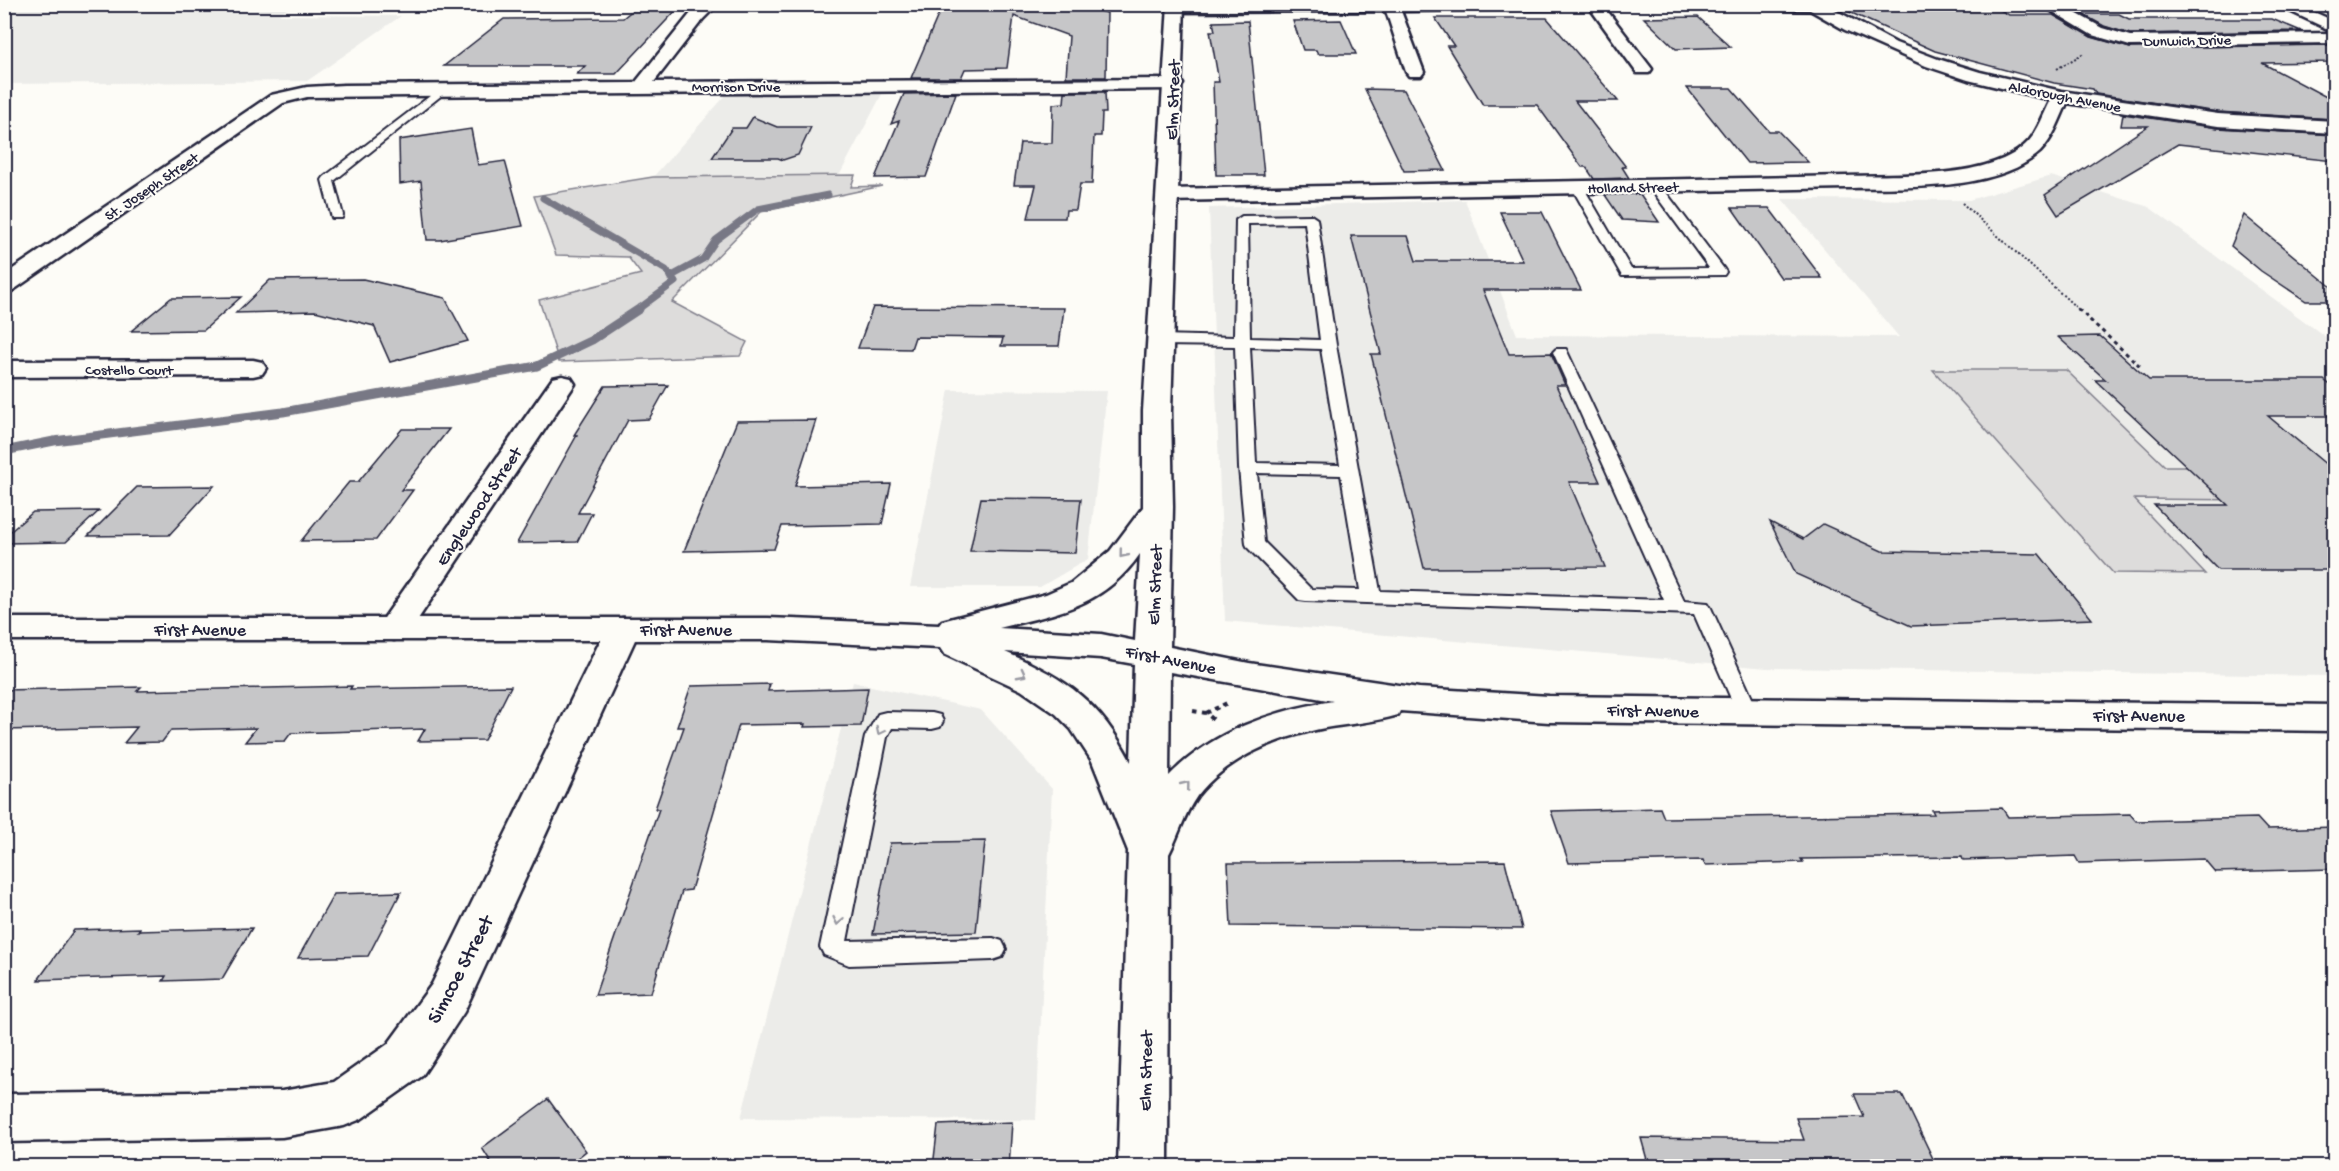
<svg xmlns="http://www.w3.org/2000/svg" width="2339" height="1171" font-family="'Gochi Hand',sans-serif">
  <rect width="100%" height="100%" fill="#fdfcf7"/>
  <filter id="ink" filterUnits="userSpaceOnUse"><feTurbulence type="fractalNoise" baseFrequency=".0167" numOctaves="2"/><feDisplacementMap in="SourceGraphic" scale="12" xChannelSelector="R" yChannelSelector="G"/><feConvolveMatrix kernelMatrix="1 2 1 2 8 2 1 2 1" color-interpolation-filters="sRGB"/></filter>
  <g filter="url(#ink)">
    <g fill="#ecece9">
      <path d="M19,4h274l-14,11 122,1 -94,65 -302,3 -1,-73z"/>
      <path d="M727,94h155l-43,82 -186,1z"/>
      <path d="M2051,176l98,31 185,136v333l-567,-8 -542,-47 -16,-413 256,-8 52,135 382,2 -117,-138 187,1z"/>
      <path d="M949,390l158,1 -19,168 -48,28h-130z"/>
      <path d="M853,682l128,28 71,79 -16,331 -295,-2z"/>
    </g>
    <g fill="#dddcdb" stroke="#807f8b" stroke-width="1.5">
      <path d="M855,175l-4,12 31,-1 -121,26 -89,90 75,40 -7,14 -181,6 -20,-62 102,-26 -13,-17 -72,-2 -22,-59 119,-19z"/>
      <path d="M1933,370h133l99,96h61l37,34 -129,-1 71,75 -92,-1z"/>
    </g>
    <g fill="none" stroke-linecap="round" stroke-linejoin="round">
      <g stroke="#787885" stroke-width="7">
        <path d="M543,198l123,72 9,12 -38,28"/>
        <path d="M670,277l33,-18 13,-19 42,-31 70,-14"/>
      </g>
      <path stroke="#787885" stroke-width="9" d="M4,451l50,-10 229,-29 254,-46 55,-26 47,-31"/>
    </g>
    <g fill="#c6c6c8" stroke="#22223b" stroke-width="1.5">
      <path d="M640,4h42l-66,70h-39l8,-8h-141l60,-47 119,-1z"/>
      <path d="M943,4h18l10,4 16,-3 6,2 1,-3 84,1 29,8 -1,64h-40l3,-41 -55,-20 -7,52 -42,1 -4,9h-50z"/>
      <path d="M1859,4h104l5,3h27l14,8h44l38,22 39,11 203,-3 1,1v16l-72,1 72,38v18l-116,-7 -122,-18 -3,-5 -39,-6 -119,-32 -90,-41h23z"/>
      <path d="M2082,14h37l10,5h143l29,12 -171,3 -26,-8z"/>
      <path d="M1698,17l33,30 -55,2 -32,-31z"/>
      <path d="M1435,18h112l71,83h-43l51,66h-4l7,11 -35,1 -8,-12h-4l-45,-62h-54l-36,-59h7z"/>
      <path d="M1341,20l15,34h-38l-2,-4h-13l-10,-29z"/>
      <path d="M1248,21l16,154h-48l-3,-93h6l-9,-51h5l-2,-9z"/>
      <path d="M1687,88h44l38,43h9l30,31 -61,1z"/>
      <path d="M1365,89l39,1 41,80 -41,1z"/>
      <path d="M1065,92h40l1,21h-4l-1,23h-7l-2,48h-12l-4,26h-10l-1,8h-37l8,-33h-22l6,-42h32l1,-39 11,-1z"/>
      <path d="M956,93l-30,84 -51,1 24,-57 -8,3 13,-30z"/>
      <path d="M2123,114l95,14 116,7v26l-156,-17 -120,71 -13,-20 103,-69h-27z"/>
      <path d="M753,117l24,10h34l-13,28 -15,5 -5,-2h-66l20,-30h14z"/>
      <path d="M471,129l7,36 27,-4 18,65 -83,14h-13l-6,-59 -21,3 -1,-44z"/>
      <path d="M1640,194l19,28 -37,-2 -17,-25z"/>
      <path d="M1732,208h37l53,70h-41z"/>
      <path d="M1500,212h42l39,78h-98l26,64 42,-1 14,32h-9l44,97h-31l36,85 -181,1 -53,-214h10l-30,-118h57l8,25h107z"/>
      <path d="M2244,215l90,74v12h-28l-45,-30 -30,-25z"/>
      <path d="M363,279l82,19 23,43 -78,21 -16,-36 -59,-15 -79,2 34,-33z"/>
      <path d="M241,297l-37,33 -73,1 40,-33z"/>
      <path d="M873,307l191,1 -5,38h-58l2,-8 -88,-1 -4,12 -53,-1z"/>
      <path d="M2100,336l49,44h175l10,8v28h-66l66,55v99h-116l-64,-65h74l-133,-125h11l-48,-43z"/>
      <path d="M668,385l-19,34 -21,1 -50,93h14l-15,29 -60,1 60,-108h-3l31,-49z"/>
      <path d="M816,420l-21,66 96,-2 -9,40 -100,2 -8,23 -90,2 53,-130z"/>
      <path d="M402,429h47l-48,61h12l-37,50 -75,1 48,-59h9z"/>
      <path d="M214,486l-45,49 -81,1 49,-49z"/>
      <path d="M981,498l100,1 -6,54 -105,-2z"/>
      <path d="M99,511l-33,31 -62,1v-6l29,-25z"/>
      <path d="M1770,522l33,17 20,-15 59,27 157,3 53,65 -181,7 -115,-52z"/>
      <path d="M770,684l-2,7 100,-3 -7,38 -57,1 1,-3 -66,1 -48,165 -9,1 -31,102 -56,2 64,-186h-4l29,-82h-7l14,-41z"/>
      <path d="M352,686l-2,3 161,-3 -27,54 -66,1 7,-12 -134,4 -6,8 -40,1 11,-14 -85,2 -9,12 -38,1 13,-16 -133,3v-40l137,-3 -4,4z"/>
      <path d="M1660,808l4,10 270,-4 -2,-4 70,-2 6,9 122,-3 6,7 121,-3 10,11 67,-2v42l-119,3 -11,-13 -125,4 -4,-7 -112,4 -1,-3 -161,2 2,3 -98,3 -2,-5 -134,3 -18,-52z"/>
      <path d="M985,841l-9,91 -103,2 17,-91z"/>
      <path d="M1505,861l17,68 -291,-3 -3,-63z"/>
      <path d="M401,892l-33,64 -70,2 36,-64z"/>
      <path d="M140,928l-2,3 114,-3 -30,51 -59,2 3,-5 -128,4 36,-50z"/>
      <path d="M1854,1094h48l35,73h-123l-1,-4v4h-164l-8,-29 163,2 -8,-22 68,-1z"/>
      <path d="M548,1099l38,52 -20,16h-72l-12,-19z"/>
      <path d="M1012,1122l-3,45h-76l5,-42z"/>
    </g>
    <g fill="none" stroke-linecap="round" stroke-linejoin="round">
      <defs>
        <g id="lane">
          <path d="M443,86l4,1v4l-113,90 9,34 -1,3h-10l-10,-38 2,-3z"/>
          <path d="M1655,182l4,1 65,86 2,3 -2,3 -102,1 -50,-88 2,-3h8l49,84 78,-1 -60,-82z"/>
          <path d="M1311,215l6,4 19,126 44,246 284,9 -111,-248 3,-3h10l118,252 24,2 3,5 47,103 -3,6 -8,2 -8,-2 -45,-103 -388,-13 -7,-1 -51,-52 -2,-4 -7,-76 -4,-122 -74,-1 -8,-5 8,-5 73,2 2,-117 6,-4zM1305,223l15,117 -70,-2 -2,-114zM1250,347l71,2 19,116 -84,-2zM1257,473l84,2 19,115 -49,-1 -47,-47z"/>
          <path d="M886,712l46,1 8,2 3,6 -3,6 -8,2 -40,-1 -5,9 -40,204 146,-3 9,3 4,8 -4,8 -9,3 -144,5 -25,-10 -4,-8 45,-210 13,-23z"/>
        </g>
        <g id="street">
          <path d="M701,4h17l-15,15 -49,63 520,-3 6,1 3,4 -3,4 -6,1 -867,8 -24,6 -271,188 -8,2v-18l267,-180 36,-8 37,-2 291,-2 56,-70z"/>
          <path d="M1174,4h389l-7,5 -155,2 23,61 -3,4h-12l-3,-4 -20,-61 -216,1 -3,-3z"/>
          <path d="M1587,4h15l50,65 -3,4h-12z"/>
          <path d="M1756,4h68l72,39 42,16 42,13 81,19 157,23 116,7v12l-116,-7 -151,-23c-7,16 -14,36 -27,49 -44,40 -136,35 -193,36l-679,13 -7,-2 -4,-4 4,-4 7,-2 679,-13c50,-2 146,5 182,-35 10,-12 15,-28 22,-41l-83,-20 -42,-14 -81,-36 -35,-20 -47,-1z"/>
          <path d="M2040,4h19l44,24 27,8 204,-3v10l-204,3 -38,-11z"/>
          <path d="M2275,4h21l38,17v11z"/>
          <path d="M253,360l9,2 4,6 -4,6 -9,2 -249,1v-16z"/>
          <path d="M562,376l9,2 4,6 -169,253 -12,3 -12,-3 -5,-8 5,-8 171,-243z"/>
          <path d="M623,618l12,3 5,8 -176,383 -42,64 -61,43 -17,7 -62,11 -278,5v-48l278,-3 52,-9 54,-38 44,-60 174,-355 5,-8z"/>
        </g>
        <path id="secondary" d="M1168,4h16l-13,407 2,96 -3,140 79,16 170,25 130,8 785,9v26l-785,-9 -149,-11 -2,4c-24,7 -49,9 -73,13 -47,9 -97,29 -128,68 -13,18 -18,39 -28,58l-1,312h-50l10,-315 -36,-90 -21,-32 -15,-15 -35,-24 -77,-36 -4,-6 -172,-8h-764v-22h764l171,7 3,-4 104,-27 25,-11 39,-32 33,-44v-96zM1140,554l-5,87 -34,-7 -102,-6c58,-15 104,-21 141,-74zM1005,652l96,6 33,6 -3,98c-31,-60 -65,-84 -126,-110zM1170,672l163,29c-62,10 -120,30 -164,75z"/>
      </defs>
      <use href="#lane" stroke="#22223b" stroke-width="4"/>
      <use href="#street" stroke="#22223b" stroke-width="5"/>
      <use href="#secondary" stroke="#22223b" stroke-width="5"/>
      <g stroke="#22223b" stroke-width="2" stroke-dasharray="2 2" stroke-linecap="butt">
        <path d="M2057,69l27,-16"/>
        <path d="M1962,203l117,107"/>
      </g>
      <path stroke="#22223b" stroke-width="3" stroke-dasharray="4 4" stroke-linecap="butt" d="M2078,309l62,57"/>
      <g stroke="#22223b" stroke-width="4" stroke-dasharray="4.5 4.5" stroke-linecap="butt">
        <path d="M1193,711l13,2 8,7"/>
        <path d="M1206,713l21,-10"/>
      </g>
      <use href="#lane" fill="#fdfcf7" fill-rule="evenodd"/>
      <use href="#street" fill="#fdfcf7" fill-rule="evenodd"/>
      <use href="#secondary" fill="#fdfcf7" fill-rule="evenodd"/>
    </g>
    <defs><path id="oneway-chevron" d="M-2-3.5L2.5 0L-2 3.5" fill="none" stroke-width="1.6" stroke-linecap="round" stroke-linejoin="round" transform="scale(1.5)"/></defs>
    <g stroke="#9a9aa2">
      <use href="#oneway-chevron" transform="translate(1123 554) rotate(129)"/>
      <use href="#oneway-chevron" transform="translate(1022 674) rotate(28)"/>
      <use href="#oneway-chevron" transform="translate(880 731) rotate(116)"/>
      <use href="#oneway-chevron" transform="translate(1186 785) rotate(-51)"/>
      <use href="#oneway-chevron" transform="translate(838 921) rotate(102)"/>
    </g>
  </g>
  <g text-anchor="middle" stroke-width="4.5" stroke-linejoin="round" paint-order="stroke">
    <g font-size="15" fill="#22223b" stroke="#fdfcf7">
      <text transform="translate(2187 40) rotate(-1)" y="5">Dunwich Drive</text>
      <text x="736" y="91">Morrison Drive</text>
      <text transform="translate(2065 96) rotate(11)" y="5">Aldorough Avenue</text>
      <text transform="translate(151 186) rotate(-34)" y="5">St. Joseph Street</text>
      <text transform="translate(1633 187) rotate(-1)" y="5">Holland Street</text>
      <text x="129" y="374">Costello Court</text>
    </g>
    <g font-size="18" fill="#22223b" stroke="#fdfcf7">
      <text transform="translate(1172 100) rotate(-88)" y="6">Elm Street</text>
      <text transform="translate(478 506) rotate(-56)" y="6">Englewood Street</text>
      <text transform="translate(1154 585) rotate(-88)" y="6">Elm Street</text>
      <text x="200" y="635">First Avenue</text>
      <text x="686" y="635">First Avenue</text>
      <text transform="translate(1171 659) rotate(11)" y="6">First Avenue</text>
      <text transform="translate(1653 710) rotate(1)" y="6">First Avenue</text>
      <text x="2139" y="721">First Avenue</text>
      <text transform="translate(1145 1071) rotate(-89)" y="6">Elm Street</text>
    </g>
    <g font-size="21" fill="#22223b" stroke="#fdfcf7">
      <text transform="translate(459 969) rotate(-62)" y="7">Simcoe Street</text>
    </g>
  </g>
  <rect width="2339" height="1171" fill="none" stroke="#fdfcf7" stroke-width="24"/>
  <rect x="12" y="12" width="2315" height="1147" fill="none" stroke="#22223b" stroke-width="2" filter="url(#ink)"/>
</svg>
